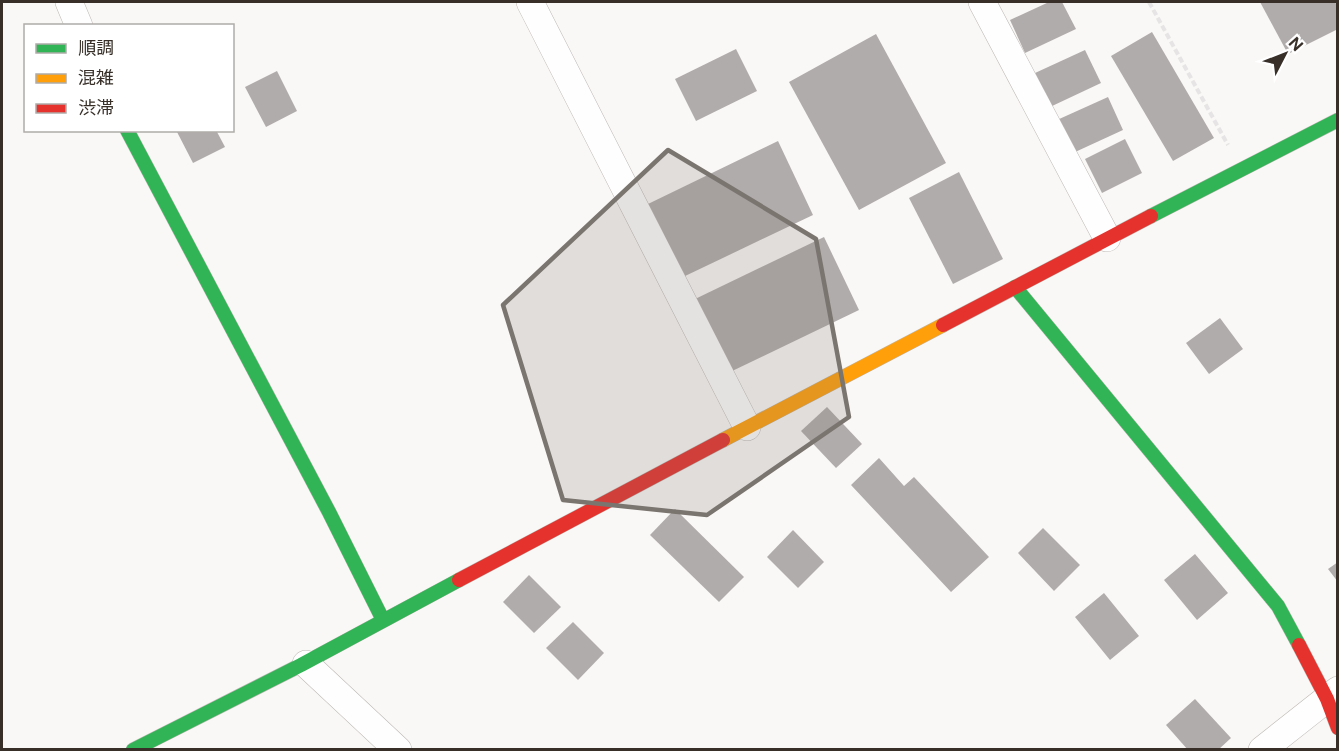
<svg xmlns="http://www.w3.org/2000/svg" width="1339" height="751" font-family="'Public Sans','Noto Sans JP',sans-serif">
  <rect width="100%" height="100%" fill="#faf8f6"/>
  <g fill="#b1acac">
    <path d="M1049,2h13l14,27 -51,24 -15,-33z"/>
    <path d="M1260,2h75l3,5v22l-50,25z"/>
    <path d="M1152,32l62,106 -41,23 -62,-105z"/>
    <path d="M876,34l70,129 -87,47 -70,-128z"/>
    <path d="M736,49l21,42 -61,30 -21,-42z"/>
    <path d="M1085,50l16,33 -51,24 -15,-34z"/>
    <path d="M277,71l20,40 -31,16 -21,-40z"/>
    <path d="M1108,97l15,33 -50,23 -16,-33z"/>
    <path d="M176,130h40l9,17 -32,16z"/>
    <path d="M1125,139l17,34 -40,20 -17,-34z"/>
    <path d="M778,141l35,74 -130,62 -35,-73z"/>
    <path d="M959,172l44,87 -50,25 -44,-86z"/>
    <path d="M824,237l35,73 -131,63 -35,-73z"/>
    <path d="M1220,318l23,31 -34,25 -23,-31z"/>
    <path d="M827,407l35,37 -26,24 -35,-37z"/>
    <path d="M879,458l25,28 10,-9 75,80 -38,35 -100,-107z"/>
    <path d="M675,509l69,68 -25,25 -69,-67z"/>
    <path d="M1043,528l37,37 -26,26 -36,-38z"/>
    <path d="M793,530l31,32 -26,26 -31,-31z"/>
    <path d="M1195,554l33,39 -31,27 -33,-40z"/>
    <path d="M1338,562v20l-10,-13z"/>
    <path d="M529,575l32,32 -27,26 -31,-31z"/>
    <path d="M1104,593l35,43 -29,24 -35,-43z"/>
    <path d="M573,622l31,31 -26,27 -32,-32z"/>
    <path d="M1195,699l36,39 -13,12h-30l-22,-25z"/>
  </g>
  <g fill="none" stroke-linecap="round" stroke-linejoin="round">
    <defs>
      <g id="street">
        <path d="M69,2l10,24"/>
        <path d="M530,2l217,425"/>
        <path d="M982,2l125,236"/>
        <path d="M306,664l92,86"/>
        <path d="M1262,750l76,-60"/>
      </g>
      <g id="fast">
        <path d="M127,130l202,382 54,108"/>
        <path d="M1151,216l187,-96"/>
        <path d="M1015,287l263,319 21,39"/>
        <path d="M133,750l168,-85 158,-85"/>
      </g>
      <path id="slow" d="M723,440l220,-115"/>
      <g id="jam">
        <path d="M943,325l208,-109"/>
        <path d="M459,580l264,-140"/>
        <path d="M1299,645l28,54 11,29"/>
      </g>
    </defs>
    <use href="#street" stroke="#bcb8b4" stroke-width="28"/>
    <use href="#fast" stroke="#bcb8b4" stroke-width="15"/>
    <use href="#slow" stroke="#bcb8b4" stroke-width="15"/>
    <use href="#jam" stroke="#bcb8b4" stroke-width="15"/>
    <path stroke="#e6e4e4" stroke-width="4" stroke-dasharray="6 3" stroke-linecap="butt" d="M1149,2l79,143"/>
    <use href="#street" stroke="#fefefe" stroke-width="27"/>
    <use href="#fast" stroke="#30b455" stroke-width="14"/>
    <use href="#slow" stroke="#ff9f0a" stroke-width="14"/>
    <use href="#jam" stroke="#e5322d" stroke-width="14"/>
  </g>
  <path fill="#7b7570" fill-opacity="0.2" stroke="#7b7570" stroke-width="4.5" stroke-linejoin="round" d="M668,150l148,89 33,178 -142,98 -144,-15 -60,-195z"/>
  <rect width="1339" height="751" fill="none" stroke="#372f28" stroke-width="6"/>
  <rect x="24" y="24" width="210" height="108" fill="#ffffff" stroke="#afaca9" stroke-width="1.5"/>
  <rect x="36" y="44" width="30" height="9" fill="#30b455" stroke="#afaca9" stroke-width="1.5"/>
  <text x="78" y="54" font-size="18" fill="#372f28">順調</text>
  <rect x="36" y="74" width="30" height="9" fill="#ff9f0a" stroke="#afaca9" stroke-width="1.5"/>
  <text x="78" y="84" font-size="18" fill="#372f28">混雑</text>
  <rect x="36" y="104" width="30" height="9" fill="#e5322d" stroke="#afaca9" stroke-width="1.5"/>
  <text x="78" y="114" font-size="18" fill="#372f28">渋滞</text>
  <g transform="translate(1285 54) rotate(48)" stroke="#ffffff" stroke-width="4.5" paint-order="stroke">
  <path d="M0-4.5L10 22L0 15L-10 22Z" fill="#372f28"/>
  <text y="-9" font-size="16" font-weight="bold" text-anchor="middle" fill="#372f28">N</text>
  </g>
</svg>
